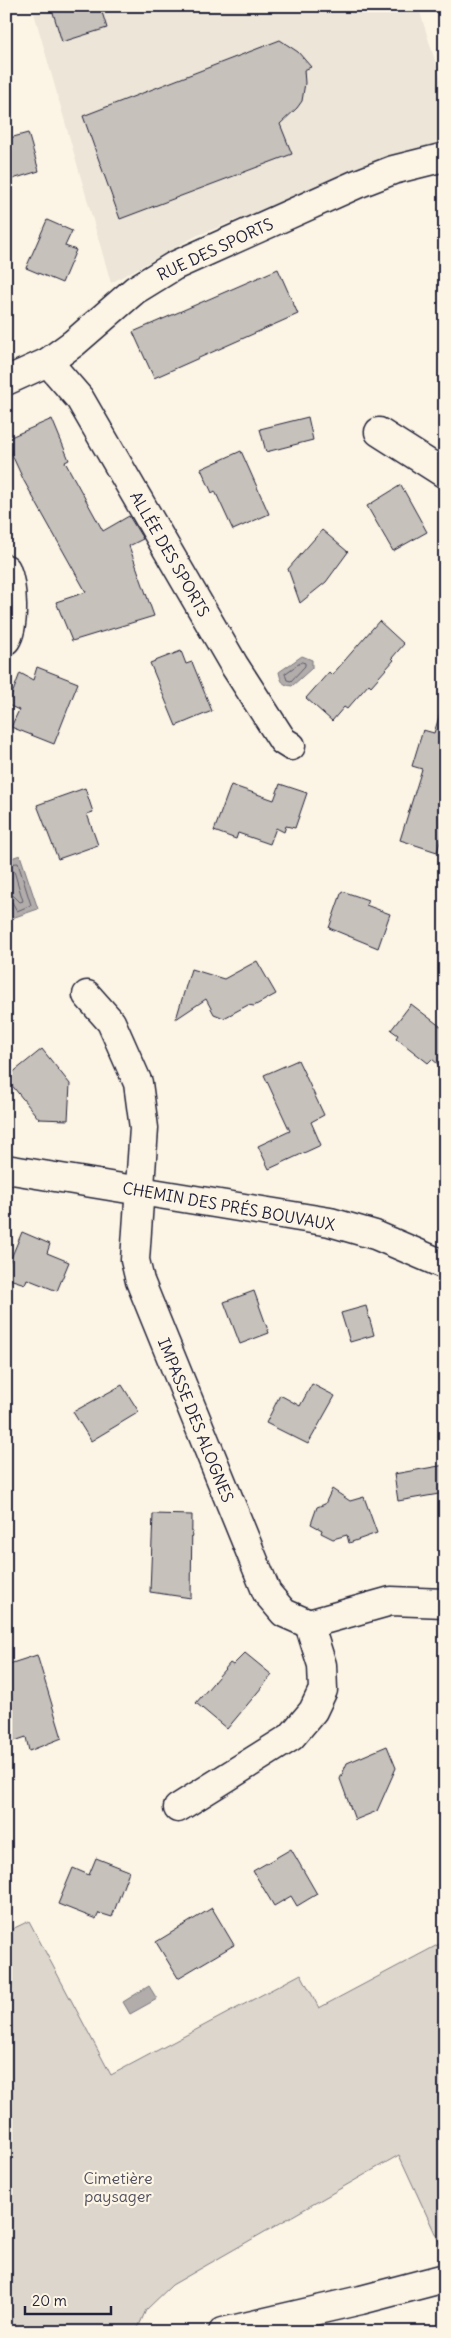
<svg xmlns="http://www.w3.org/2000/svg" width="451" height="2338" font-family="Delius,sans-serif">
  <rect width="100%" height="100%" fill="#fcf5e5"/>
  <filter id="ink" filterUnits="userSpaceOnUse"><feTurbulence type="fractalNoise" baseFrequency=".02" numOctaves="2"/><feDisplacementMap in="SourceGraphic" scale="10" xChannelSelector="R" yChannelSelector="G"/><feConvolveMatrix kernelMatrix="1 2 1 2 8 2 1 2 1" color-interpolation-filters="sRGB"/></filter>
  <g filter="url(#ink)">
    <path fill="#ece5d8" d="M32,6h386l27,87v51l-45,11 -204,81 -85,47z"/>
    <path fill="#dcd6cc" stroke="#7f7c84" d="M29,1921l82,154 190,-101 18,34 126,-67v314l-46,-100 -227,130 -26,25 -8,18 -17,4h-115v-400z"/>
    <g fill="#b2adab" stroke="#78757e">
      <path d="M302,656l10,4v8l-20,18c-10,-1 -11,-5 -13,-14z"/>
      <path d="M20,855l18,54 -26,9 -6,-19v-39z"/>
      <path d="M149,1986l8,13 -27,15 -7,-12z"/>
    </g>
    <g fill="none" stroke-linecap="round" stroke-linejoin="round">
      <g stroke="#5c5a68" stroke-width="1">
        <path d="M302,662l3,1v3l-14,15 -4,-1 -2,-6z"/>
        <path d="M6,864l12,-1 13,42 -14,6 -5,-9 -6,-1"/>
        <path d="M6,871h8l9,30 -3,1 -6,-6 -8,-1"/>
      </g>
    </g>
    <g fill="#c6c1bb" stroke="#22223b">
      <path d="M51,6h49l7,22 -45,14z"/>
      <path d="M280,40l18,12 13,15 -7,3 1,13 -3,18 -5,7 -17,16 12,30 -172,65 -37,-103z"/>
      <path d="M28,133l11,38 -33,10v-42z"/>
      <path d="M47,220l25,11 -7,15 11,4 -14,33 -36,-15z"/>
      <path d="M278,269l20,45 -144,64 -21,-46z"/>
      <path d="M308,417l5,23 -47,12 -6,-23z"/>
      <path d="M52,419l17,41 -4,2 38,69 26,-15 14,23 -14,7 25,70 -82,25 -16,-39 30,-10 -62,-111 -18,-39v-3z"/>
      <path d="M241,451l28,63 -36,16 -18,-39 -3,2 -11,-24z"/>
      <path d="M401,485l26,47 -34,19 -26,-45z"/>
      <path d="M322,530l26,22 -22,30 -26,21 -12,-34z"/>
      <path d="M379,621l25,23 -12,14 2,2 -23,26 -2,-2 -22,25 -3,-2 -12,14 -26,-23 23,-26 3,3z"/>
      <path d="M181,651l5,13 6,-2 20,49 -36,15 -26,-63z"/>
      <path d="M37,667l41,16 -24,61 -43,-17 8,-17 -11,-5 12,-32 13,7z"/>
      <path d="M440,714l5,1v111l-8,26 -37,-12 22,-71 -10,-3 11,-36 11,3z"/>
      <path d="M280,784l27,9 -12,35 -9,-2 -2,6 -8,-4 -6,16 -32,-11 -2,6 -22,-8 17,-46 43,15z"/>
      <path d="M85,788l8,24 -6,2 11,31 -40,14 -21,-54z"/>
      <path d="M342,891l26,9 -2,5 24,9 -12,34 -49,-20z"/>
      <path d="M257,961l19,33 -22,12 -6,-1 -24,13 -10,-4 -8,-15 -30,20 15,-50 33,10z"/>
      <path d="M411,1004l34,26v40l-13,-11 -4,4 -32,-25 2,-3 -7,-5z"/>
      <path d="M42,1049l28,35 -2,36 -29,-1 -33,-41z"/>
      <path d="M298,1060l26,55 -13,7 10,23 -52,24 -11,-23 32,-15 -26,-56z"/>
      <path d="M22,1232l28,12 -3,9 22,9 -12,29 -30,-12 -2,5 -19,-6v-8z"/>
      <path d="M254,1291l15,42 -29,11 -16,-42z"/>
      <path d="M366,1306l8,29 -24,7 -9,-29z"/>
      <path d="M312,1384l23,12 -27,48 -42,-21 14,-28 20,11z"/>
      <path d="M122,1385l17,27 -48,29 -18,-29z"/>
      <path d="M445,1465v28l-47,8 -4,-27z"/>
      <path d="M332,1489l18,12 14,-4 13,36 -28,10 -2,-8 -14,4 -12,-6 1,-3 -11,-6 6,-17 8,-3z"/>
      <path d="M153,1514l39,1 -1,83 -41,-6z"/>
      <path d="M245,1653l27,22 -45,54 -31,-26 34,-40 3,2z"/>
      <path d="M37,1655l25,83 -33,13 -3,-14 -20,7v-79z"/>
      <path d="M387,1746l9,22 -19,43 -22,9 -15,-41 7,-16z"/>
      <path d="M291,1849l26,45 -20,12 -6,-10 -17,10 -21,-35z"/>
      <path d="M96,1858l33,13 -17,46 -13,-4 -3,6 -38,-15 15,-36 16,7z"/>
      <path d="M212,1908l22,37 -56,33 -22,-36z"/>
    </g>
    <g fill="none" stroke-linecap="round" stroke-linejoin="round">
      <defs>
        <g id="minor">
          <path d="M48,362l32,37 154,266 49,76 8,5"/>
          <path d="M6,381l42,-19 26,-19 61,-53 39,-24 183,-82 36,-14 52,-13"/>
          <path d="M379,432l66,42"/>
          <path d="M6,569c7,16 9,57 0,71"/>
          <path d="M87,995l24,27 27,61 6,45 -9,132 5,21 127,312 17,20 25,11 82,-23 54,2"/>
          <path d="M6,1169l324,53 45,13 70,30"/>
          <path d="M178,1808l113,-71 22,-26 10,-21 -1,-25 -13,-41"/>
          <path d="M223,2332l138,-32 84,-22"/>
        </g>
      </defs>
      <use href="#minor" stroke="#22223b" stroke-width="31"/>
      <use href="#minor" stroke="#fcf5e5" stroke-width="28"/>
    </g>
  </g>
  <g text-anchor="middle" stroke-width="4.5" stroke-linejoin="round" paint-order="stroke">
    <g font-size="16" fill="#22223b" stroke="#fcf5e5">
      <text transform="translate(215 249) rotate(-25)" y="6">RUE DES SPORTS</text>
      <text transform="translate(170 554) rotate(60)" y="6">ALLÉE DES SPORTS</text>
      <text transform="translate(229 1206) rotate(10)" y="6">CHEMIN DES PRÉS BOUVAUX</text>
      <text transform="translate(196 1420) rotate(68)" y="6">IMPASSE DES ALOGNES</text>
    </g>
    <g font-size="16" fill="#504f5f" stroke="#fcf5e5">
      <text x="118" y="2184">Cimetière<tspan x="118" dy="18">paysager</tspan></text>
    </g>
  </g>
  <rect width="451" height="2338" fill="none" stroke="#fcf5e5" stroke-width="25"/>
  <rect x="12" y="12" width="426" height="2313" fill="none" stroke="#22223b" stroke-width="2" filter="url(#ink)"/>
  <path d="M25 2306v8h86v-8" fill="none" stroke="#22223b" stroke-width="2.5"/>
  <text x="32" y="2306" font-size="15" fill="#22223b" stroke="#fcf5e5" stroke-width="4" paint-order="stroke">20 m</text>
</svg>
